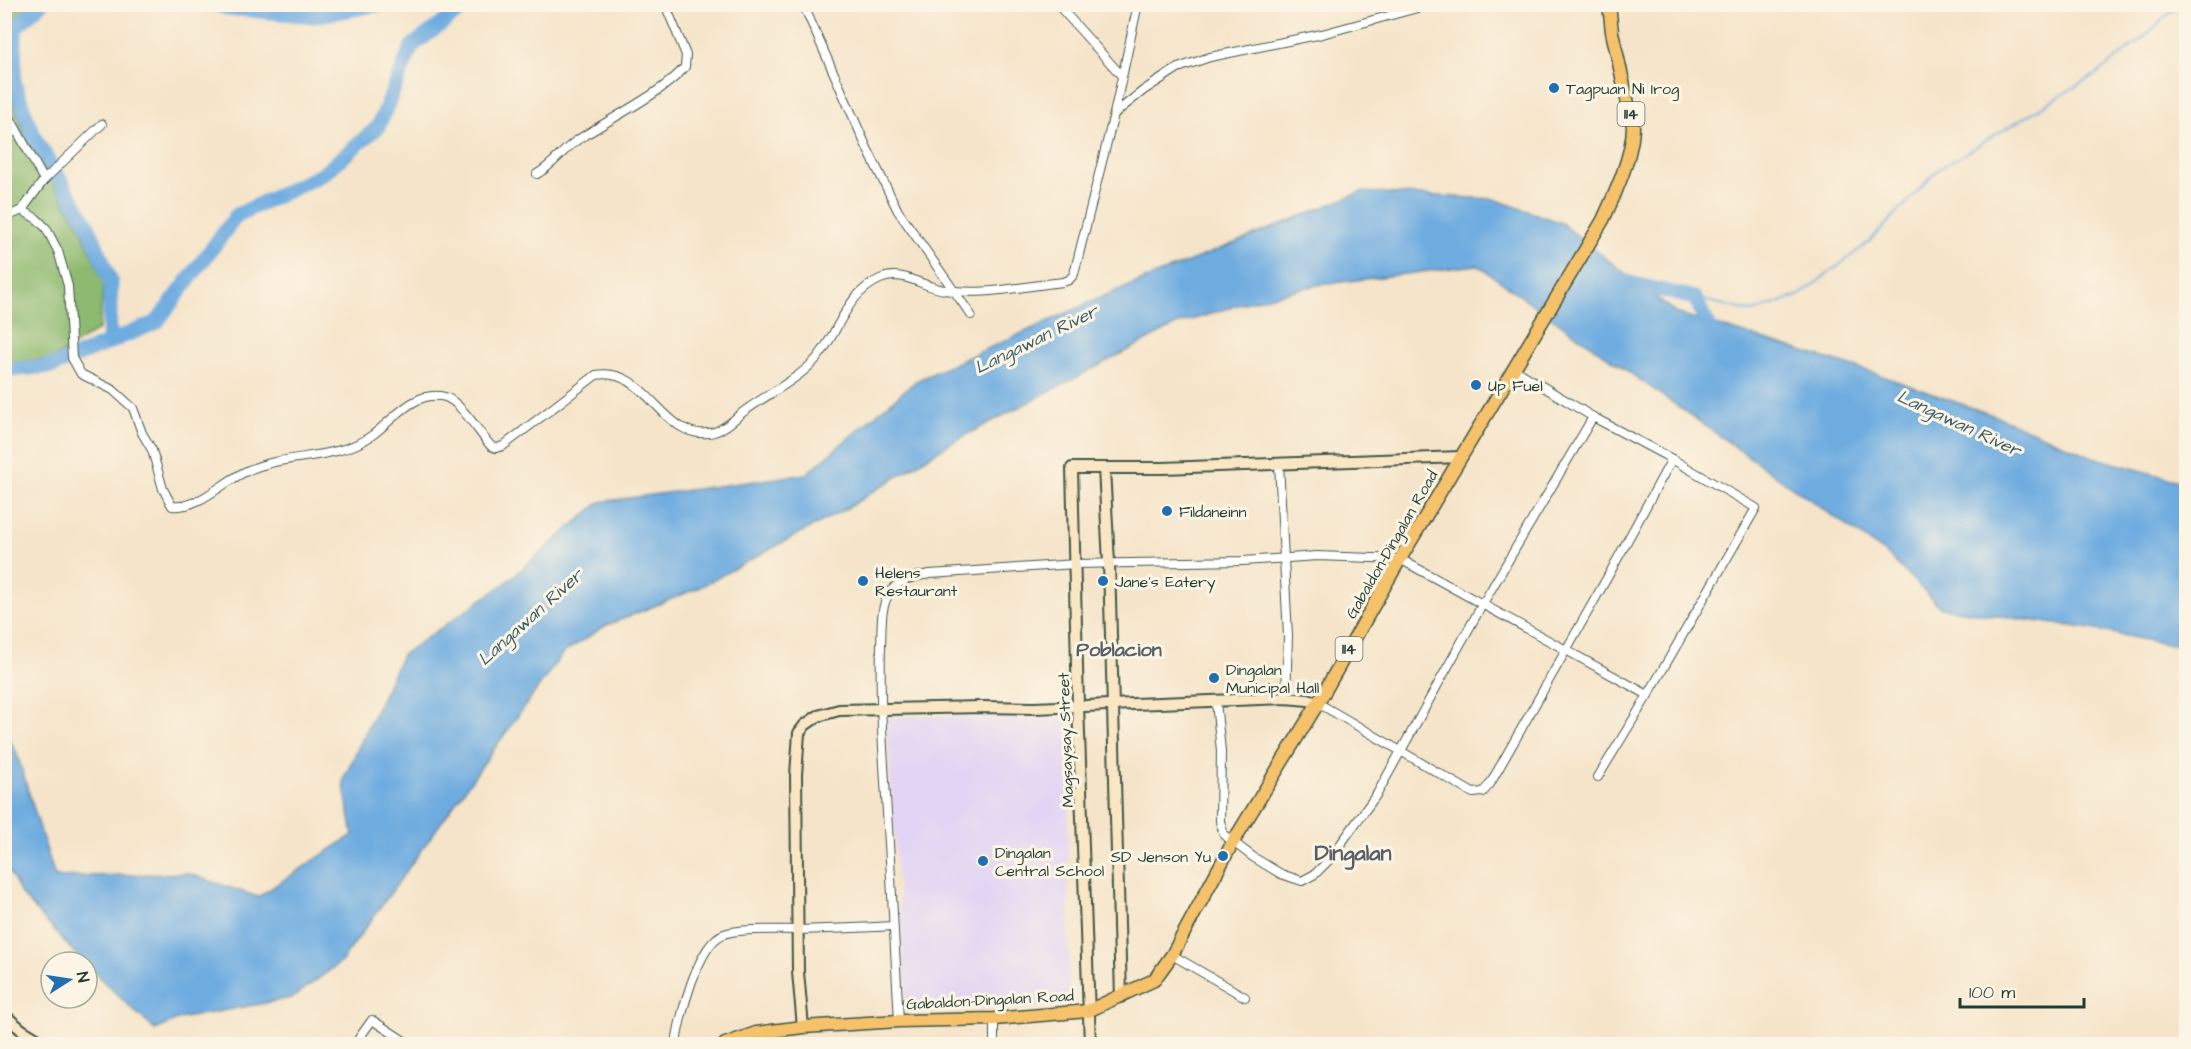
<svg xmlns="http://www.w3.org/2000/svg" width="2191" height="1049" font-family="'Architects Daughter',sans-serif">
  <rect width="100%" height="100%" fill="#fcf5e5"/>
  <filter id="ink" filterUnits="userSpaceOnUse"><feTurbulence type="fractalNoise" baseFrequency=".0167" numOctaves="2"/><feDisplacementMap in="SourceGraphic" scale="12" xChannelSelector="R" yChannelSelector="G"/><feConvolveMatrix kernelMatrix="1 2 1 2 8 2 1 2 1" color-interpolation-filters="sRGB"/></filter>
  <filter id="wash" filterUnits="userSpaceOnUse"><feTurbulence type="fractalNoise" baseFrequency=".008" numOctaves="4" result="noise"/><feDisplacementMap in="SourceGraphic" scale="24" xChannelSelector="R" yChannelSelector="G"/><feGaussianBlur stdDeviation="1.35" result="paint"/><feColorMatrix in="noise" values="0 0 0 0 0 0 0 0 0 0 0 0 0 0 0 0 0 1.4 0 .05"/><feComposite in="paint" operator="in"/></filter>
  <g filter="url(#wash)">
    <rect width="100%" height="100%" fill="#f5e4c9"/>
    <path fill="#e1d4f4" d="M886,716l182,1 1,289 -162,5z"/>
    <path fill="#8eb970" stroke="#567b52" stroke-width="1.5" d="M5,5h25l-23,20 -1,59 21,57 54,88 23,54 -5,46 -47,30 -47,4z"/>
    <path fill="#6eace0" stroke="#46748a" stroke-width="1.5" d="M1361,192l133,7 67,24 115,90 195,59 130,46 92,39 93,26v165l-94,-19 -151,-21 -54,-54 -410,-289 -160,20 -73,18 -68,22 -229,120 -98,62 -153,82 -91,37 -42,27 -222,309 -49,36 -113,21 -24,11 -68,-64v-4h-4l-62,-68 -16,-31 -1,-132 12,20 39,126 132,-4 71,24 95,-62 -10,-55 59,-125 102,-71 96,-82 206,-28 110,-93 195,-88z"/>
    <g fill="none" stroke-linecap="round" stroke-linejoin="round">
      <path stroke="#6eace0" stroke-width="2" d="M1695,298l58,14 47,-17 69,-53 70,-73 159,-96 45,-35 36,-34"/>
      <g stroke="#6eace0" stroke-width="15">
        <path d="M41,4l-26,24 -1,55 20,54 54,88 23,57 -2,61"/>
        <path d="M215,4l12,4 86,8 69,-12"/>
        <path d="M1621,281l74,17 21,42"/>
        <path d="M4,370l49,-4 104,-44 80,-107 86,-41 55,-47 34,-81 56,-42"/>
      </g>
    </g>
  </g>
  <g filter="url(#ink)">
    <g fill="none" stroke-linecap="round" stroke-linejoin="round">
      <defs>
        <g id="street">
          <path d="M803,4l64,144 31,63 73,104"/>
          <path d="M1057,4l64,71"/>
          <path d="M4,107l40,73"/>
          <path d="M1114,114l24,-110"/>
          <path d="M537,174c15,-8 25,-23 39,-33 31,-21 86,-47 109,-74l1,-12 -21,-51"/>
          <path d="M22,210l15,9 9,9 12,23 10,35 4,72 9,16 32,16 20,18 9,25 10,17 11,39 9,17c28,3 52,-26 77,-36 39,-17 87,-9 122,-34 22,-15 43,-47 74,-39 16,5 34,36 46,49l5,2 7,-2 93,-71c51,-9 66,63 111,58 6,0 13,-3 17,-6 8,-4 14,-12 22,-17 23,-17 59,-34 75,-57 20,-27 26,-59 59,-74 23,-10 42,8 65,11 39,6 79,-4 118,-8l6,-2 5,-6 40,-160 30,-24 34,-22 32,-11 112,-23 110,-30"/>
          <path d="M4,218l18,-8 22,-30 58,-56"/>
          <path d="M1514,369l79,48 79,42 84,49 -108,187 -50,82"/>
          <path d="M1279,463l9,173 -2,62"/>
          <path d="M1216,702l5,49 -1,70 4,14 29,22 28,17 21,7 13,-7 14,-14 48,-66 105,-189 111,-188"/>
          <path d="M1318,703l155,90 10,-1 7,-8 117,-206 65,-119"/>
          <path d="M1172,955l73,42"/>
          <path d="M994,1019v25"/>
          <path d="M899,1021c-3,-54 -6,-107 -9,-161 -4,-71 -11,-143 -9,-215 1,-15 -1,-36 7,-49 9,-17 24,-19 42,-22l146,-10 167,-3 74,-5 83,3 248,136"/>
          <path d="M355,1044l17,-24 37,24"/>
          <path d="M676,1044c3,-25 22,-101 48,-110 16,-6 55,-4 73,-4 32,-1 64,-2 96,-4"/>
        </g>
        <g id="secondary">
          <path d="M1104,468l5,95 12,434"/>
          <path d="M4,1015l18,15 23,14"/>
          <path d="M803,1027l-5,-55 -2,-197 3,-42 6,-8 13,-9 21,-6 143,-3 52,1 252,-10 22,2 10,3"/>
          <path d="M1090,1044l-12,-339 -6,-237h91l298,-11"/>
        </g>
        <path id="primary" d="M725,1044l31,-11 47,-6 96,-6 95,-2 94,-8 66,-31 18,-25 61,-113 85,-139 82,-144 203,-339c12,-26 30,-65 30,-94l-21,-94 -3,-28"/>
      </defs>
      <use href="#street" stroke="#3f564a" stroke-width="10"/>
      <use href="#secondary" stroke="#3f564a" stroke-width="14"/>
      <use href="#primary" stroke="#3f564a" stroke-width="15"/>
      <use href="#street" stroke="#fff" stroke-width="8"/>
      <use href="#secondary" stroke="#fbe6c4" stroke-width="10"/>
      <use href="#primary" stroke="#f5c16b" stroke-width="12"/>
    </g>
  </g>
  <g fill="#1f6fb2" stroke="#fcf5e5" stroke-width="2">
    <circle cx="1554" cy="88" r="6"/>
    <circle cx="1476" cy="385" r="6"/>
    <circle cx="1167" cy="511" r="6"/>
    <circle cx="863" cy="581" r="6"/>
    <circle cx="1103" cy="581" r="6"/>
    <circle cx="1214" cy="678" r="6"/>
    <circle cx="1223" cy="856" r="6"/>
    <circle cx="983" cy="861" r="6"/>
  </g>
  <g text-anchor="middle" stroke-width="6" stroke-linejoin="round" paint-order="stroke">
    <g fill="#fcf5e5" stroke="#617469" stroke-width="1.5">
      <rect x="1617.5" y="102" width="27" height="24" rx="4.5"/>
      <rect x="1335.5" y="637" width="27" height="24" rx="4.5"/>
    </g>
    <g font-size="15" font-weight="bold" fill="#1f3d34">
      <text x="1631" y="119">114</text>
      <text x="1349" y="654">114</text>
    </g>
    <g font-size="16" fill="#1f3d34" stroke="#fcf5e5" text-anchor="start">
      <text x="1566" y="94">Tagpuan Ni Irog</text>
      <text x="1488" y="391">Up Fuel</text>
      <text x="1179" y="517">Fildaneinn</text>
      <text x="875" y="578">Helens<tspan x="875" dy="18">Restaurant</tspan></text>
      <text x="1115" y="587">Jane’s Eatery</text>
      <text x="1226" y="675">Dingalan<tspan x="1226" dy="18">Municipal Hall</tspan></text>
      <text x="995" y="858">Dingalan<tspan x="995" dy="18">Central School</tspan></text>
      <text x="1211" y="862" text-anchor="end">SD Jenson Yu</text>
    </g>
    <g font-size="16" fill="#1f3d34" stroke="#fcf5e5">
      <text transform="translate(1391 544) rotate(-60)" y="6">Gabaldon-Dingalan Road</text>
      <text transform="translate(1065 740) rotate(-92)" y="6">Magsaysay Street</text>
      <text transform="translate(990 999) rotate(-3)" y="6">Gabaldon-Dingalan Road</text>
    </g>
    <g font-size="18" font-style="italic" fill="#375e68" stroke="#fcf5e5">
      <text transform="translate(1036 339) rotate(-26)" y="6">Langawan River</text>
      <text transform="translate(1959 423) rotate(25)" y="6">Langawan River</text>
      <text transform="translate(530 617) rotate(-42)" y="6">Langawan River</text>
    </g>
    <g font-size="20" font-weight="bold" fill="#575f68" stroke="#fcf5e5">
      <text x="1119" y="656">Poblacion</text>
    </g>
    <g font-size="22" font-weight="bold" fill="#575f68" stroke="#fcf5e5">
      <text x="1353" y="860">Dingalan</text>
    </g>
  </g>
  <rect width="2191" height="1049" fill="none" stroke="#fcf5e5" stroke-width="24"/>
  <g transform="translate(69 980) rotate(78)"><circle r="28" fill="#fcf5e5" stroke="#a4ab9e" stroke-width="1.5"/>
  <path d="M0-4.5L10 22L0 15L-10 22Z" fill="#1f6fb2"/>
  <text y="-9" font-size="16" font-weight="bold" text-anchor="middle" fill="#1f3d34">N</text>
  </g>
  <path d="M1960 998v9h124v-9" fill="none" stroke="#1f3d34" stroke-width="3"/>
  <text x="1969" y="998" font-size="18" fill="#1f3d34" stroke="#fcf5e5" stroke-width="4.5" paint-order="stroke">100 m</text>
</svg>
